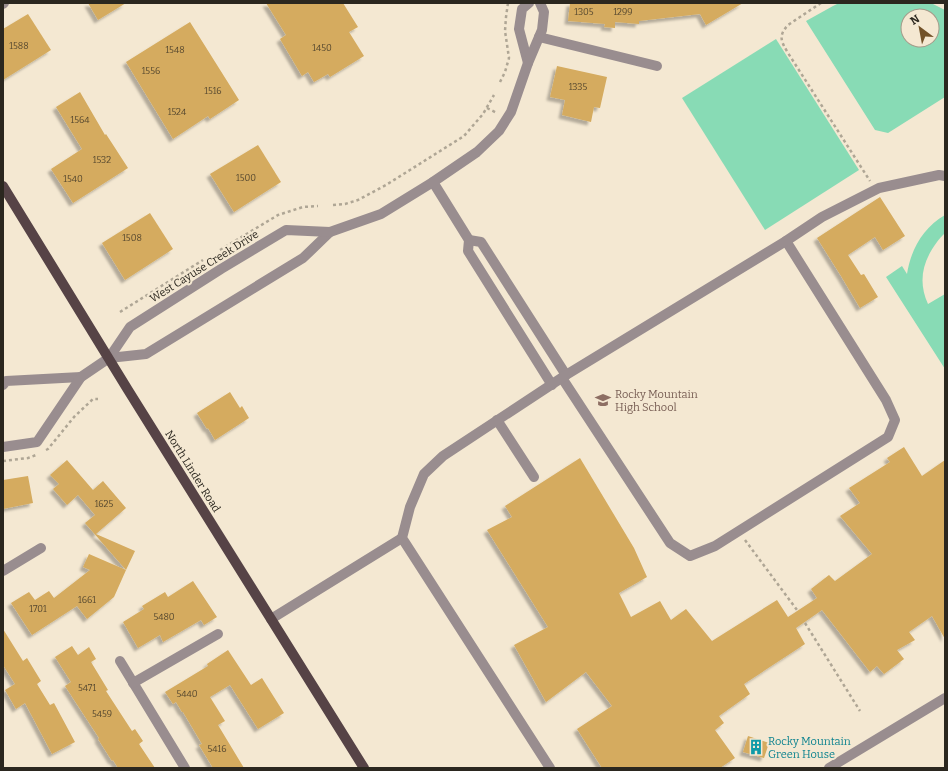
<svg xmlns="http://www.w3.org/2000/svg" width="948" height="771" font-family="Bitter,serif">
  <defs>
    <filter id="shadow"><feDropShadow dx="-3.5" dy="3.5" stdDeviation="1" flood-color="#0004"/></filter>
  </defs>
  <rect width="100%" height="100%" fill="#f4e8d2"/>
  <g fill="#88dbb5" fill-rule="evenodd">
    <path d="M839,3h92l14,7v87l-57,36 -13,-3 -69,-109 27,-15zM908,16h24v24h-24z"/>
    <path d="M776,39l83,131 -94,60 -83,-132z"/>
    <path d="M945,215v18c-3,3 -6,6 -8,9 -15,20 -19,40 -9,62l17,-10v75l-59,-92 16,-11 5,8c4,-25 16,-46 38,-59z"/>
  </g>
  <g fill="#d5ab5e" filter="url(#shadow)">
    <path d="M88,3h38l-28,17z"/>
    <path d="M266,3h77l15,24 -9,5 15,24 -34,21 -2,-3 -14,8 -6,-10 -6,4 -22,-37 6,-4z"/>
    <path d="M570,3h173l-37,22 -6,-11 -61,7v3l-24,-2v6l-11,-1 1,-3 -37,-3z"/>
    <path d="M28,14l23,36 -48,30v-51z"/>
    <path d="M190,22l49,78 -29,19 -2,-3 -35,23 -47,-77z"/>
    <path d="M557,66l50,11 -7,31 -6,-1 -3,15 -29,-7 3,-15 -15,-3z"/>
    <path d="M80,92l25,43 1,-1 22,34 -55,35 -22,-34 31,-20 -26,-42z"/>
    <path d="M258,145l23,37 -47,30 -24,-38z"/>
    <path d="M880,197l25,39 -22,14 -8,-13 -27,18 13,20 3,-1 14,23 -18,11 -19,-32 -24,-38z"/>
    <path d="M150,213l23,36 -48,31 -23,-37z"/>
    <path d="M230,392l10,16 2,-2 7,12 -34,22 -7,-12 -1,1 -10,-16z"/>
    <path d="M904,447l18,29 23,-16v179l-13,-23 -23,16 6,8 -18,10 7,9 -20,15 -7,-8 -7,6 -48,-62 -26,18 9,16 -61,40 6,10 -31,22 5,7 -9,7 20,28 -15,10h-118l-25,-39 35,-23 -26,-34 -40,30 -32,-57 34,-18 -61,-97 25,-13 -7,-11 75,-48 54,90 13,29 -28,16 12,24 29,-16 11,19 15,-11 26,32 65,-41 11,17 29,-19 -6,-9 18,-14 6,6 37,-27 -32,-38 20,-13 -11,-15 41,-26 -3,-4z"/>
    <path d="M67,460l26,30 10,-9 23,27 -30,26 39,17 -9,19 -41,-47 10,-8 -17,-20 -11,10 -14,-16 6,-5 -9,-9z"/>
    <path d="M28,476l5,27 -30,6v-29z"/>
    <path d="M89,554l37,16 -12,27 -27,22 -10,-13 -45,29 -21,-32 18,-11 6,8 14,-9 5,7 36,-28 -7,-3z"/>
    <path d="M193,581l24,36 -13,8 -3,-5 -38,22 -3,-7 -22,13 -15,-26 21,-13 -2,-3 23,-14 3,5z"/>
    <path d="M3,629l20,32 4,-3 14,23 -4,3 13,21 4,-2 21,39 -23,12 -27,-51 -9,6 -11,-19 10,-6 -12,-19z"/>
    <path d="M72,646l6,9 11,-8 7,12 -5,3 17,28 -2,1 26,40 3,-2 8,12 -4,3 16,24h-37l-5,-8 -1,1 -14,-22 1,-1 -34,-52 6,-4 -16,-25z"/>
    <path d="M228,650l23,35 11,-7 22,35 -26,16 -28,-44 -20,12 15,24 -7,4 26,43h-31l-14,-23 3,-1 -19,-32h-1l-6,-10 -3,2 -8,-12 43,-26 -1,-2z"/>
    <path d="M748,736l21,7 -5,15 -21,-6z"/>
  </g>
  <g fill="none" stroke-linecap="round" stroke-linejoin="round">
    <g stroke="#afa695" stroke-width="2.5" stroke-dasharray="3 3" stroke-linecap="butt">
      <path d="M821,3l-33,22c-10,11 -7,16 0,28l82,128"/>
      <path d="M500,82l5,-10 4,-14 -4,-27 1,-14 2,-14"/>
      <path d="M487,108l10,5"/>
      <path d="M333,205l12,-1 13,-4 28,-15 78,-49 19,-22 11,-19"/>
      <path d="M220,250l58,-35 25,-8 15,-1"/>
      <path d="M120,312l83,-52"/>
      <path d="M46,450l2,-1 26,-32 19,-18h5"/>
      <path d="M3,461l25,-3 8,-3"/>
      <path d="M745,540l52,70"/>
      <path d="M805,623l55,88"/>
    </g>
    <g stroke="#998d8f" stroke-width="10">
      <path d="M3,4l1,-1"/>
      <path d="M539,37l118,29"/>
      <path d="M528,63l-9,-34 3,-20 7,-6"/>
      <path d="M433,182l36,58 -1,11 84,134"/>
      <path d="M469,240l12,2 85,133"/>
      <path d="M109,358l37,-4 157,-96 27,-26"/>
      <path d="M562,378l108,165 20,13 25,-10 173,-109 7,-17 -9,-20 -100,-159"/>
      <path d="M3,385l3,-4 75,-4"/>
      <path d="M497,420l37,57"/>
      <path d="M3,447l34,-5 44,-65 28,-19 21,-31 91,-58 65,-39 44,2 51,-18 52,-32 44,-30 22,-21 12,-19 17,-49 14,-33 2,-18 -4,-9"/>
      <path d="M3,571l38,-23"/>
      <path d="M271,619l131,-81"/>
      <path d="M120,661l65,107"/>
      <path d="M133,683l85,-49"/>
      <path d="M550,768l-148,-230 8,-31 14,-33 19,-18 123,-81 220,-134 36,-24 57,-29 60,-13 6,1"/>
      <path d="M829,768l116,-70"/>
    </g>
    <path stroke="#564346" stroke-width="10" d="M3,186l125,204 236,378"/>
  </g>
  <defs>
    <symbol id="school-bare" viewBox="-9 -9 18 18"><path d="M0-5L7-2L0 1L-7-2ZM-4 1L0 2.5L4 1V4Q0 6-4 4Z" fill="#8d6e63" stroke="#f4e8d2" stroke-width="2.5" paint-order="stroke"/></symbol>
    <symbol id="building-bare" viewBox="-9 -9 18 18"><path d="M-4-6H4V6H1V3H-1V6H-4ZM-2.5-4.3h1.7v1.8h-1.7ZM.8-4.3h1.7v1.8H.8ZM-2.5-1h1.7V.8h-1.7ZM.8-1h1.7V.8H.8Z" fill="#0f9aa8" stroke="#f4e8d2" stroke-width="2.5" paint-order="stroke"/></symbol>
  </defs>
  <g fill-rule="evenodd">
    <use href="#school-bare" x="592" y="389" width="22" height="22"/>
    <use href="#building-bare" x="745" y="736" width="22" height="22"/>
  </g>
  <g text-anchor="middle" stroke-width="4" stroke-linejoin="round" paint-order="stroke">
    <g font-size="9" fill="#56482f">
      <text x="584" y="15">1305</text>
      <text x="623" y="15">1299</text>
      <text x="19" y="49">1588</text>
      <text x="322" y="51">1450</text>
      <text x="175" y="53">1548</text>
      <text x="151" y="74">1556</text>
      <text x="578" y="90">1335</text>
      <text x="213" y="94">1516</text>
      <text x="177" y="115">1524</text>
      <text x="80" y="123">1564</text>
      <text x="102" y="163">1532</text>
      <text x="246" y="181">1500</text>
      <text x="73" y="182">1540</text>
      <text x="132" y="241">1508</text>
      <text x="104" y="507">1625</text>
      <text x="87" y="603">1661</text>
      <text x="38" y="612">1701</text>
      <text x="164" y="620">5480</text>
      <text x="87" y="691">5471</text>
      <text x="187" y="697">5440</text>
      <text x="102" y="717">5459</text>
      <text x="217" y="752">5416</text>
    </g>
    <g font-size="11" fill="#2b271f" stroke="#f4e8d2">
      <text transform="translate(204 266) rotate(-32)" y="4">West Cayuse Creek Drive</text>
      <text transform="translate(193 471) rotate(58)" y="4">North Linder Road</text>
    </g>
    <g font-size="11" fill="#785e54" stroke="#f4e8d2" text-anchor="start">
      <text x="615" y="398">Rocky Mountain<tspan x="615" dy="13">High School</tspan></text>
    </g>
    <g font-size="11" fill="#0d838f" stroke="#f4e8d2" text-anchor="start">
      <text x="768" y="745">Rocky Mountain<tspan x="768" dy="13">Green House</tspan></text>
    </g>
  </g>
  <rect width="948" height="771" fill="none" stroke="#2b271f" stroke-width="8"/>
  <g transform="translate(920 28) rotate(328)"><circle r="19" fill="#f4e8d2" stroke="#a49b8a"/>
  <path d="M0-3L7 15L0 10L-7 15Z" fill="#725228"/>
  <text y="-6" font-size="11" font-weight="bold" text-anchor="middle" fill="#2b271f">N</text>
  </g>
</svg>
